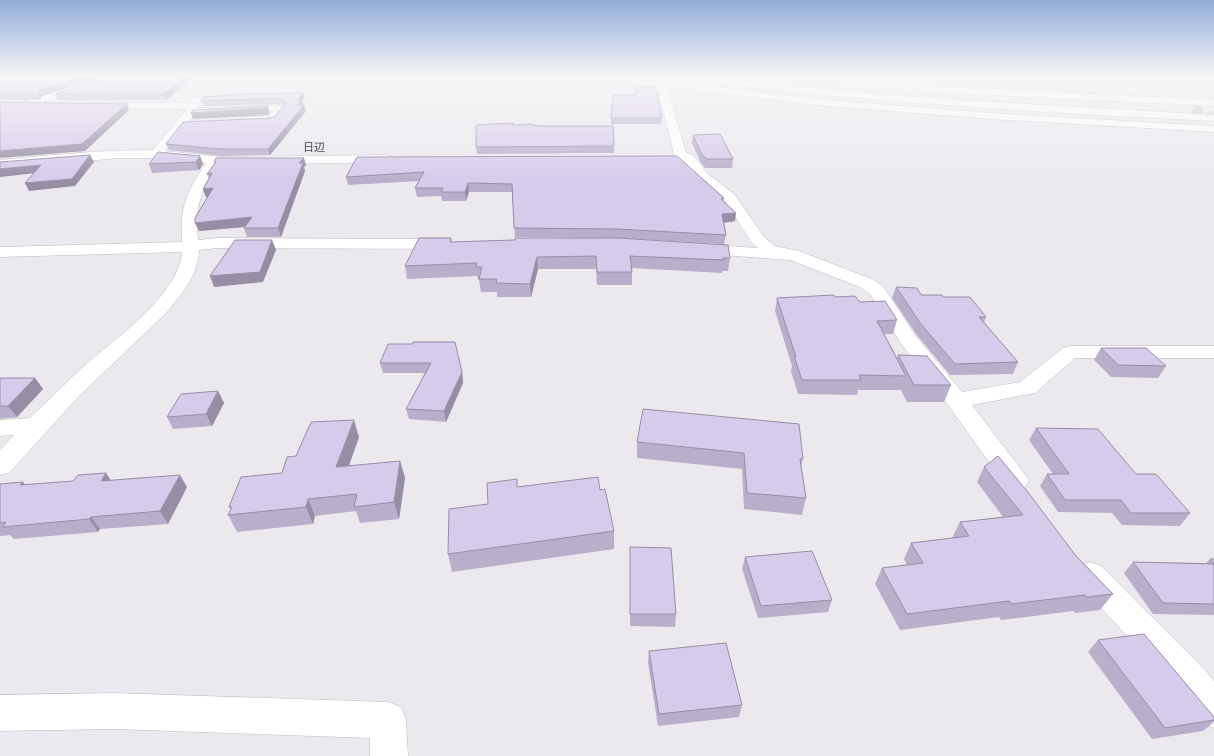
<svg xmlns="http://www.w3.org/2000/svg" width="1214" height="756" font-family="'Sofia Sans Condensed','Noto Sans JP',sans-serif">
  <rect width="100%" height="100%" fill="#ebe9ee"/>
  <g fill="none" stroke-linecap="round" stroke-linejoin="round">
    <path stroke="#cac9cd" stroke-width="10" stroke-dasharray="10 5" stroke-linecap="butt" d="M1193,109l21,9"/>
    <defs>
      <g id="minor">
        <path d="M62,76h70l-5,3h-60z"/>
        <path d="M198,76h364l-5,3 -353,1z"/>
        <path d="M596,76h25l43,5 3,-5h5l3,2 -2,4 153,18 180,14 208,12v6l-208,-12 -180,-14 -156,-19 -2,2 18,64 7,2 14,18 28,22 29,42 11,9 24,5 73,28 11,7 32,49 47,57 58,-10 43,-34 7,-2h144v12h-139l-40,35 -63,12 57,75 -4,7 -9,3 -9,-3 -59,-82 -48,-63 -30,-48 -10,-7 -70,-27 -97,-7 -2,-4 2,-4 6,-1 59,4 -6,-5 -27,-42 -28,-22 -12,-17 -5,-1 -6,-6 -16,-66 3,-3 -60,-7z"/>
        <path d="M787,76h32l131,11 264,13v6l-264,-13 -158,-14z"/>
        <path d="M944,76h270v3h-265z"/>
        <path d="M85,83l3,1 2,2 -2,2 -61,19 -5,-3 1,-2z"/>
        <path d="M196,97l5,3 -3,8 83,-3 5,3 -10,13 -4,1 -26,1 -6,-3 6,-3 23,-1 4,-5 -79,4 -29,36 56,6 165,-2 4,1 2,3 -2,3 -4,1 -168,1c-18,29 -23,42 -20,76l20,-2 227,1 6,2 2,3 -2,3 -6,2 -227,-1 -19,2c-1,26 -17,44 -33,63l-87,83 -70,77 -9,2v-25l14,-15 -14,1v-16l30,-2c17,-17 35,-34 53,-51 31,-27 96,-72 99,-115l-182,5v-10l182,-5c-2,-36 4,-49 24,-79l-50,-5h-36l-120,10v-8c51,-5 101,-10 153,-10l34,-41 -90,-1 -4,-1 -1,-2 1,-2h97l2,-5z"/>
        <path d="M1090,562l11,4 104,104 9,11v47l-13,-5 -20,-29 -102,-110 -4,-9 4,-9z"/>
        <path d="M114,693l274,9 13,5 5,13 2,36h-38v-18l-256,-9 -114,2v-36z"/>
      </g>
      <path id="highway" d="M669,76h26l114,12 135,11 270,16v6c-181,-8 -360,-21 -540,-42z"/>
    </defs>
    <use href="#minor" stroke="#bbb9be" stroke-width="1"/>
    <use href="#highway" stroke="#bbb9be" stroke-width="1"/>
    <use href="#minor" fill="#fff" fill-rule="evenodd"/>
    <use href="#highway" fill="#fff" fill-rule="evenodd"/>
  </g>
  <g fill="#b9afcb">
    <path d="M0,76l42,20 -2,4h-40z"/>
    <path d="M194,76l-28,24h-108l-3,-6z"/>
    <path d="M636,87l26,31 -1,6h-50v-6l25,-23z"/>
    <path d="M205,97l100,1 -3,3 1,4h1l2,6 -36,44 -49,1 -52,-6 -3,-6 109,-28 9,-11 -3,-1 -77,2 -2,-5z"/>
    <path d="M513,125l101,21v7l-137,1 -1,-7z"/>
    <path d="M693,135l40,24 -1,9h-27l-5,-7 -8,-18z"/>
    <path d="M200,156l3,8 -4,6 -47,3 -3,-9z"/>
    <path d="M357,157l367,41 -1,3 12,20 -11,2 2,12 -2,9 -107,-6 -102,-1 -3,-45h-43l-3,9h-24l-1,-5 -24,1 -2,-9 4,-7 -71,4 -2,-8z"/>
    <path d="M214,162l92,3 -2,2 1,4 -24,66h-34l-3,-9 1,-1 -46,4 9,-34h-2l-3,-8 6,-10 -2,-5 7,-10z"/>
    <path d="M451,238l1,4 278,16 -2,13h-6v2l-90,-5v17h-35l-1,-16h-58l-7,28h-34v-5h-16l-2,-12h-1l-1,-4 -70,3 -2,-13z"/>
    <path d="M896,287l25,8 22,2 43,20 -2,5 34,40 -5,12 -63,1 -34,-41 -24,-36z"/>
    <path d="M835,297l25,5 37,18 -4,14h-9l13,24 1,-3 53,30 -7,17h-37l-6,-12h-43l-1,5 -59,-1 -7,-23 1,-5 -17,-55 2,-13z"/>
    <path d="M413,344l49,28 1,11 -17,39 -37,-3 -3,-10 19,-36h-42l-3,-10z"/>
    <path d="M1101,348l65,18 -8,12 -47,-1 -17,-17z"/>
    <path d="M0,378h35l8,11 -26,28 -17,2z"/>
    <path d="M218,391l6,12 -12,23 -39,3 -6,-12z"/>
    <path d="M1036,428l100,46 54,39 -10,13 -58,-1 -10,-12 -54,-1 -18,-26 7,-12h6l-24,-34z"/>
    <path d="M359,437l-10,29 51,-5 5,17 -6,41 -39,4 -4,-12 -41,5 -2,8 -76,8 -9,-17 3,-5 -2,-3 53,-34 14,-17z"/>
    <path d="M637,442l166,17 -2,7 5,32 -4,17 -58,-6 -2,-40 -105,-11z"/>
    <path d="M984,467l92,89 37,38 -13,16 -25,3 -2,-2 -72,9 -2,-3 -99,13 -25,-46 7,-16 25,-3 -3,-6 7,-16 41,-5 8,-16 43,-5 -26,-35z"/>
    <path d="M111,480l76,7 -19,37 -68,5 -2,3 -84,7 -4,-4 -10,1v-52l25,1z"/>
    <path d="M518,487l82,3 14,41v18l-162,23 -4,-18 40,-50z"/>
    <path d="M630,547l46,67 -1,13 -45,-1z"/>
    <path d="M745,557l87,43 -4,12 -70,6 -16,-49z"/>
    <path d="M1210,559h4v56l-61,-1 -29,-41 9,-11 73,1z"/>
    <path d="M1098,640l116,77v5l-11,9 -51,8 -64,-87z"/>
    <path d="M649,651l93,54 -3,12 -81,9 -10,-63z"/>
  </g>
  <g fill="#968ea5">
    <path d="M86,76h21l-65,20 -2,4 -3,-6 2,-4z"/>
    <path d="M186,76h8l-28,24 -3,-6z"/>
    <path d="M303,93l2,5 -3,3 2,5v-1l2,6 -36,44 -2,-6 31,-38 -2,-11z"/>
    <path d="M127,104l2,6 -44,41 -85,7v-7z"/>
    <path d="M268,106l2,7 -2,2 -75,4 -2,-6z"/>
    <path d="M90,155l4,7 -19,24 -46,5 -4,-8z"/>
    <path d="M200,156l3,8 -4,6 -3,-8z"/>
    <path d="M304,158l2,7 -2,2 1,4 -24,66 -3,-9 21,-65z"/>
    <path d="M41,165l4,7 -45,5v-8z"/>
    <path d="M468,183l1,9 -3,9 -1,-9z"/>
    <path d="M213,188l3,8 -10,1 -3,-8z"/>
    <path d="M736,213l-1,8 -14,2 1,-9z"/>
    <path d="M252,217l3,9 -56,5 -4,-8z"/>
    <path d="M272,240l4,10 -13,32 -49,5 -4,-11z"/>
    <path d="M537,257l1,12 -7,28 -1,-13z"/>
    <path d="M462,372l1,11 -17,39 -2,-11z"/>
    <path d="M35,378l8,11 -26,28 -9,-11z"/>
    <path d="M218,391l6,12 -12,23 -6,-12z"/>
    <path d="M354,420l5,17 -17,47 -6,-17z"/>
    <path d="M400,461l5,17 -6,41 -5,-17z"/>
    <path d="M106,473l8,12 -13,-4z"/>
    <path d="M180,475l7,12 -19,37 -8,-13z"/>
    <path d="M23,482l9,12 -12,-9z"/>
    <path d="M308,499l7,17 -2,8 -7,-17z"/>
    <path d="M91,517l9,12 -2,3 -9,-13z"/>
  </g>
  <g fill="#d7cbec" stroke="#968ea5">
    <path d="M0,76h86l-47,14 -2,4h-37z"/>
    <path d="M114,76h72l-23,18h-108z"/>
    <path d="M636,87h19l7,31h-51l2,-23h23z"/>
    <path d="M303,93l-6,7h5l-5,5h7l-36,44h-49l-53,-5 17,-22 88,-4 4,-2 11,-14 -7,-4 -77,3 3,-4 38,-3z"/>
    <path d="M0,102l127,2 -45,40 -82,7z"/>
    <path d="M268,106l-2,2 -75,5 2,-3z"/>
    <path d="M513,123v2l18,-1 7,2h75l1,20 -138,1v-22z"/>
    <path d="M720,134l13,25h-27l-5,-6 -8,-18z"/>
    <path d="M158,152l42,4 -4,6 -47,2z"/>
    <path d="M90,155l-18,24 -47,4 16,-18 -41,4v-7z"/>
    <path d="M677,156l47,42 -3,1 15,14 -14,1 4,21 -109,-6 -103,-1 -2,-44 -44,-1 -3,9h-24l2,-4h-28l9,-16 -78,5 11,-20z"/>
    <path d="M216,158h88l-5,5h4l-25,65h-34l8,-11 -57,6v-5l18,-30 -10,1 9,-16 -5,1 9,-12h-2z"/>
    <path d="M419,238h32l-1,4 65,-2v-2h102l111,7 2,13h-7l1,2 -94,-4 2,16h-35l-1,-16 -59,1 -7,27 -34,-1 1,-4h-18l3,-12h-6l1,-4 -72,3z"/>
    <path d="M235,240h37l-12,32 -50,4z"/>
    <path d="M896,287l21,1 4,7h21l1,2h27l16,20h-7l39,45 -63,2 -35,-41z"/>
    <path d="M834,295l1,2 20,-1 5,6 25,-1 12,19 -20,1 29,55 -47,-1 2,5h-59l-8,-24 2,1 -19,-59z"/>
    <path d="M413,342h42l7,30 -18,39 -38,-2 25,-46h-51l8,-19h25z"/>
    <path d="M1101,348h45l20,18 -48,-1z"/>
    <path d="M898,355l29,1 24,29h-37z"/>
    <path d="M0,378h35l-27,28h-8z"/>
    <path d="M218,391l-12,23 -39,3 14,-23z"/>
    <path d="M643,409l156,15 4,35h-3l6,39 -59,-5 -3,-40 -107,-11z"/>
    <path d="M354,420l-18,47 64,-6 -6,41 -40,5 3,-13 -49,5 -2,8 -78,8 4,-8h-3l12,-30 41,-4 5,-16 9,-1 15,-34z"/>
    <path d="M1036,428l62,1 38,45h20l34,39h-59l-10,-13h-56l-18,-26h22z"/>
    <path d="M998,456l29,35 49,65 37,38 -26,3 -2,-2 -74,9 -2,-3 -102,13 -25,-46 41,-5 -12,-20 58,-7 -9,-14 63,-7 -39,-48z"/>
    <path d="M106,473l-5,8 79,-6 -20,36 -69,6 -2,2 -86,8 3,-5 -6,1v-39l23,-2 -3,3 53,-4 5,-6z"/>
    <path d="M598,477l2,13 5,-1 9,42 -166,23 1,-45 39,-5 -1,-21 30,-4v8z"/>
    <path d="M630,547l41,1 5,66h-46z"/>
    <path d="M812,551l20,49 -71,6 -16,-49z"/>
    <path d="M1210,559h4v45l-51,-1 -30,-41 81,2z"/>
    <path d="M1144,634l70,83v3l-49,8 -67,-88z"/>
    <path d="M726,643l16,62 -83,9 -10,-63z"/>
  </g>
  <linearGradient id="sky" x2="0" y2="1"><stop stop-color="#90add8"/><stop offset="0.42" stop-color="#f6f5f7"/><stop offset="1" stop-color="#f6f5f7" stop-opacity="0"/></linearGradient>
  <rect width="1214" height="181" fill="url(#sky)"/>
  <g text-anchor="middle" stroke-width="3" stroke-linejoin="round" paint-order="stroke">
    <g font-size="11" fill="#4a484d" stroke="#ebe9ee">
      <text x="314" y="151">日辺</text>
    </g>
  </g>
</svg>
